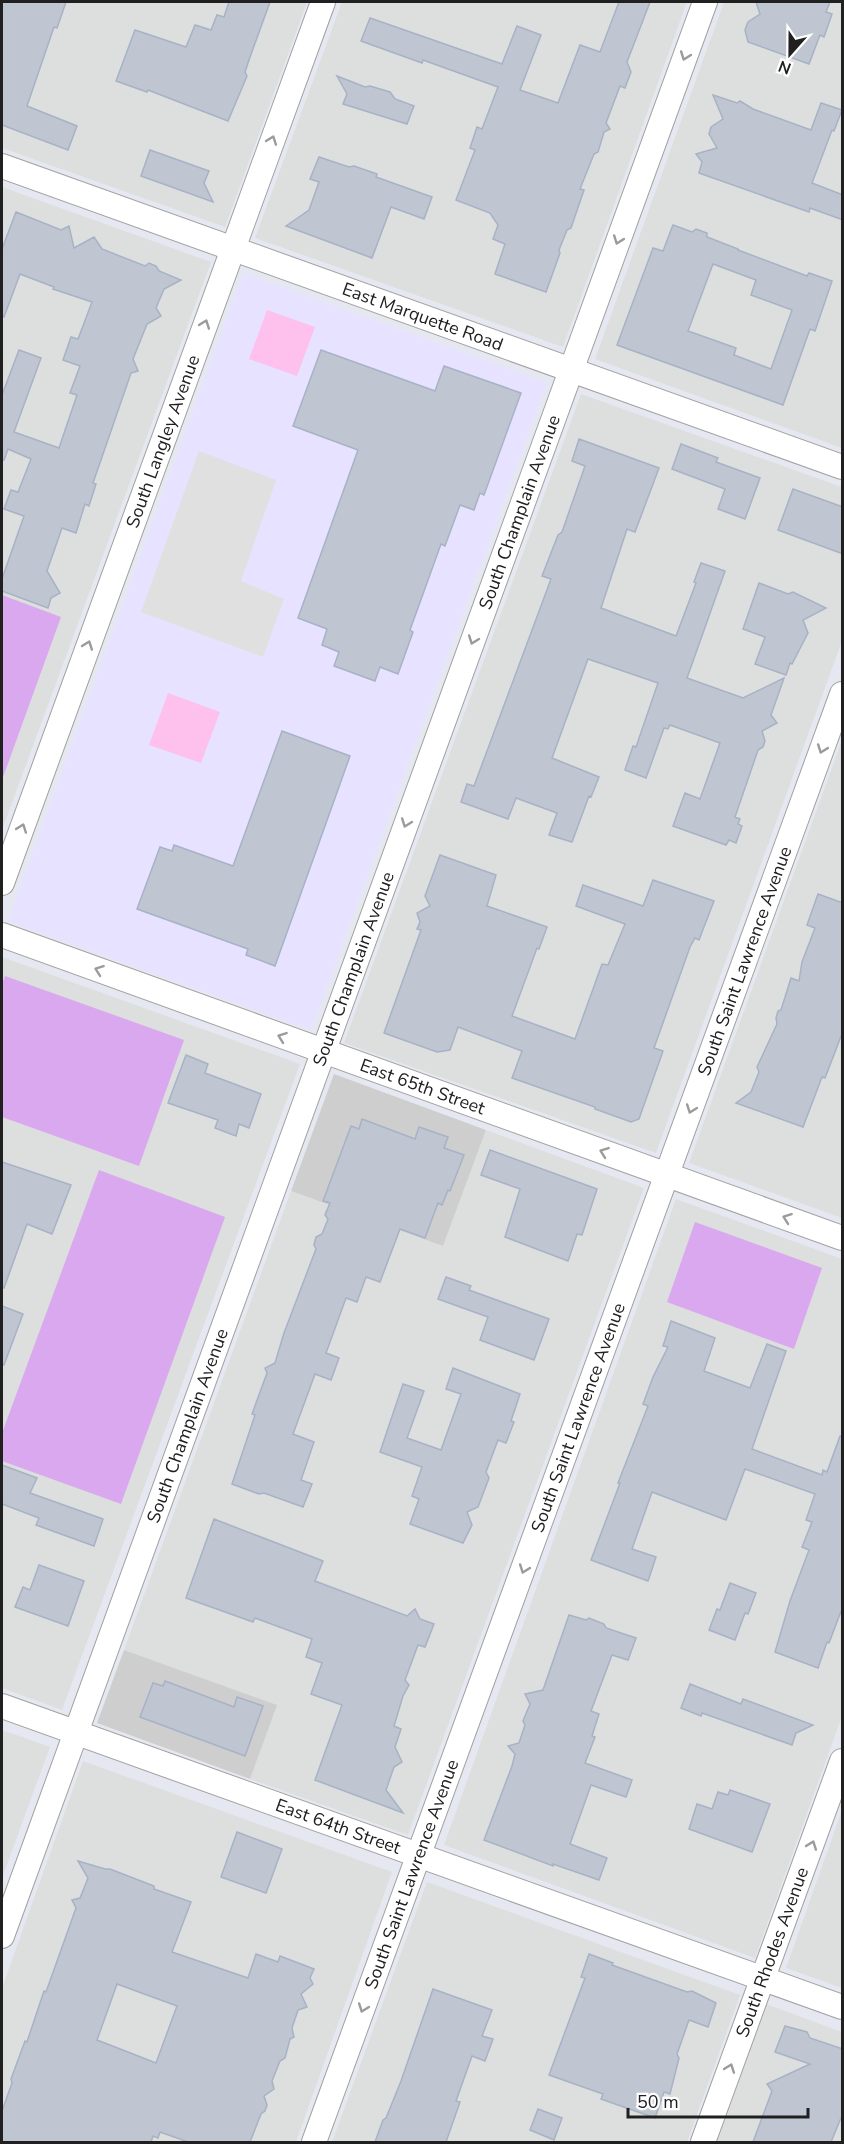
<svg xmlns="http://www.w3.org/2000/svg" width="844" height="2144" font-family="'Nunito Sans',sans-serif">
  <rect width="100%" height="100%" fill="#e6e8f1"/>
  <g fill="#dddede">
    <path d="M2,2h305l-82,225 -223,-79z"/>
    <path d="M342,2h345l-124,345 -308,-109z"/>
    <path d="M724,2h118v446l-247,-89z"/>
    <path d="M2,187l209,75 -209,568z"/>
    <path d="M581,394l261,93v154l-186,512 -312,-110z"/>
    <path d="M842,740v478l-153,-55z"/>
    <path d="M2,957l298,107 -238,646 -60,-22z"/>
    <path d="M486,1130l158,58 -236,647 -158,-56 26,-74 -152,-55 167,-459 152,55z"/>
    <path d="M676,1199l166,60v457l-87,242 -311,-113z"/>
    <path d="M2,1730l48,17 -48,131z"/>
    <path d="M83,1761l309,111 -96,270h-294v-154z"/>
    <path d="M842,1810v178l-56,-20z"/>
    <path d="M427,1882l313,113 -53,147h-355z"/>
    <path d="M766,2004l76,28v110h-126z"/>
  </g>
  <path fill="#e7e2ff" d="M243,273l304,110 -236,647 -303,-109z"/>
  <g fill="#cecece">
    <path d="M334,1074l152,56 -43,116 -152,-55z"/>
    <path d="M124,1650l153,55 -27,74 -153,-56z"/>
  </g>
  <g fill="#d9a8ef">
    <path d="M2,595l59,22 -59,163z"/>
    <path d="M5,976l179,64 -45,126 -137,-49v-132z"/>
    <path d="M99,1170l126,47 -104,287 -119,-43v-28z"/>
    <path d="M695,1222l127,46 -28,81 -127,-47z"/>
  </g>
  <g fill="#fec1ee">
    <path d="M267,310l48,17 -18,49 -48,-17z"/>
    <path d="M168,693l52,19 -19,51 -52,-18z"/>
  </g>
  <path fill="#e0e0e0" d="M199,451l77,29 -35,101 43,18 -21,58 -122,-45z"/>
  <g fill="#bfc6d2" stroke="#a7b2c5" stroke-width="1.5" fill-rule="evenodd">
    <path d="M2,2h64l-9,26 -3,-1 -27,79 50,20 -9,24 -66,-25z"/>
    <path d="M229,2h41l-20,55 -5,15 2,4 -19,45 -80,-31 -1,2 -31,-11 19,-51 51,17 9,-22 16,5 6,-15 7,2z"/>
    <path d="M619,2h31l-23,60 4,10 -6,16 -5,-2 -14,37 4,6 -6,3 -6,20 -4,2 -14,35 4,1 -13,38 -4,2 -8,20 1,3 -14,39 -51,-18 10,-30 -12,-5 5,-14 -8,-12 -34,-13 19,-50 -5,-2 7,-21 5,2 16,-42 -75,-27 -1,3 -61,-22 9,-23 132,46 15,-38 24,9 -21,55 38,13 22,-58 20,7z"/>
    <path d="M756,2h74l-4,10 6,2 -8,23 -4,-2 -11,29 -61,-22 -3,-12 3,-8 12,-8z"/>
    <path d="M337,76l28,11 5,-1 20,6 5,7 19,7 -7,18 -64,-20 4,-10z"/>
    <path d="M713,95l24,8 3,-2 13,8 58,21 10,-27 21,7 -8,21 -2,-1 -20,53 31,12v25l-33,-12 -1,4 -110,-39 3,-11 -6,-8 21,-6 -8,-14 2,-7 12,-8z"/>
    <path d="M150,150l59,21 -5,12 9,19 -72,-26z"/>
    <path d="M319,157l30,10 5,-1 23,8 -1,3 56,20 -8,22 -33,-12 -19,51 -86,-32 23,-16 10,-28 -9,-3z"/>
    <path d="M16,212l45,18 8,-4 5,22 20,-11 8,12 43,17 4,-3 7,3 3,5 22,9 -17,9 -8,19 5,8 -14,8 -14,35 5,12 -7,2 -38,110 3,1 -7,22 -4,-2 -9,29 -14,-5 -15,43 13,22 -9,5 -3,10 -46,-17v-12l22,-63 -20,-7 7,-19 7,2 13,-33 -23,-10 -4,11h-2v-65l17,-45 22,8 -27,74 45,16 18,-53 -7,-2 10,-27 -17,-6 8,-23 7,2 14,-37 -39,-13 1,-2 -34,-13 -16,43 -2,-1v-67z"/>
    <path d="M673,225l19,7 4,-3 11,4v4l31,12v1l69,26 2,-3 23,8 -17,50 -5,-2 -27,76 -166,-60 36,-97 10,3zM713,264l43,16 -5,15 41,15 -21,59 -37,-14 2,-7 -48,-17z"/>
    <path d="M321,350l114,41 9,-25 77,27 -37,102 -4,-2 -6,17 -14,-5 -15,41 -4,-2 -31,86 3,2 -15,42 -18,-7 -5,14 -41,-15 5,-14 -17,-7 5,-16 -29,-11 60,-168 -65,-24z"/>
    <path d="M579,439l80,29 -24,64 -8,-3 -26,79 75,28 20,-53 -2,-1 7,-19 24,8 -38,107 56,20 41,-20 -13,37 6,8 -15,8 3,10 -2,6 -5,3 -23,67 5,2 -2,5 4,2 -6,17 -7,-3 -3,5 -53,-19 12,-33 15,6 20,-56 -50,-18 -2,4 -4,-1 -18,50 -21,-8 8,-24 3,1 22,-64 -70,-24 -36,99 47,19 -8,20 -2,-1 -17,46 -23,-7 8,-22 -41,-15 -8,21 -47,-17 6,-18 7,2 77,-207 -9,-3 16,-41 4,-3 23,-66 -13,-5z"/>
    <path d="M681,444l37,14 -2,4 44,16 -15,41 -27,-10 7,-20 -53,-20z"/>
    <path d="M793,489l50,18v47l-65,-24z"/>
    <path d="M759,583l29,11 5,-2 33,16 -23,12 5,13 -16,31 -2,-1 -4,12 -31,-11 10,-27 -22,-8z"/>
    <path d="M282,731l68,25 -75,210 -29,-11 2,-6 -111,-40 23,-62 12,4 2,-6 59,21z"/>
    <path d="M440,855l56,20 -9,31 60,21 -8,22 -2,-1 -25,68 63,23 27,-75 6,1 17,-41 -49,-18 7,-21 60,21 10,-26 61,21 -15,39 -4,-2 -5,9 -36,101 9,3 -24,68 -8,3 -36,-13v-2l-83,-29 10,-27 -64,-24 -8,23 -13,2 -53,-19 37,-103 -4,-1 3,-7 -3,-9 13,-7 -5,-10z"/>
    <path d="M818,894l25,9v128l-18,47 -3,-1 -19,50 -67,-24 15,-11 8,-20 -2,-5 20,-43 -1,-6 2,-7 3,-1 10,-32 8,3 3,-19 13,-34 -8,-3z"/>
    <path d="M186,1055l22,9 -3,9 56,21 -12,34 -10,-4 -3,12 -21,-8 3,-8 -50,-17z"/>
    <path d="M362,1119l53,20 4,-12 29,10 -4,11 20,7 -14,36 -2,-1 -6,15 -4,-2 -13,35 -25,-9 -20,53 -14,-5 -9,25 -11,-4 -20,55 13,5 -8,22 -16,-6 -22,60 21,8 -13,38 11,4 -9,23 -39,-14 -5,1 -27,-10 23,-69 -3,-1 15,-41 -2,-5 10,-5 9,-30 32,-84 -2,-4 2,-8 6,-3 6,-15 -3,-4 5,-12 -7,-2 28,-75 8,3z"/>
    <path d="M490,1150l107,39 -15,46 -5,-1 -9,27 -63,-24 15,-48 -39,-14z"/>
    <path d="M2,1162l69,23 -19,49 -25,-10 -23,64 -2,-1z"/>
    <path d="M446,1277l25,9 -2,4 80,29 -15,41 -54,-20 8,-23 -50,-18z"/>
    <path d="M2,1306l21,8 -19,51h-2z"/>
    <path d="M671,1321l44,17 -11,33 46,17 17,-44 19,7 -34,98 70,26 1,-5 4,2 13,-36h3v170l-14,37 -2,-1 -9,26 -43,-16 15,-51 19,-51 -7,-3 10,-25 -6,-2 9,-26 -70,-25 -19,51 -74,-28 -20,57 24,8 -8,24 -57,-21 29,-77h-2l30,-77 -5,-2 10,-27 15,-30 -5,-1z"/>
    <path d="M453,1368l67,26 -9,27 3,1 -8,21 -8,-3 -12,32 3,6 -11,29 -11,5 5,13 -9,18 -53,-19 9,-25 -7,-3 10,-29 -42,-15 23,-68 21,7 -17,47 34,12 20,-56 -15,-5z"/>
    <path d="M2,1465l35,13 -7,15 73,26 -9,27 -58,-21 3,-7 -37,-14z"/>
    <path d="M214,1519l109,42 -8,20 92,35 8,-7 5,10 14,5 -9,23 -7,-2 -13,35 4,5 -6,11 -9,30 7,3 -6,18 7,15 -8,5 -8,23 17,23 -88,-33 27,-75 -31,-11 11,-31 -16,-6 6,-18 -57,-21 -2,4 -67,-24z"/>
    <path d="M39,1565l45,16 -16,45 -53,-19 8,-20 7,3z"/>
    <path d="M730,1583l26,10 -8,21 -3,-1 -10,27 -26,-10 8,-21 3,1z"/>
    <path d="M569,1615l17,5 3,-2 15,6 2,4 30,10 -8,22 -16,-5 -21,56 8,3 -7,22 3,1 -10,26 47,17 -6,17 -35,-12 -21,59 37,14 -8,22 -46,-16v2l-69,-26 28,-74 3,-12 -7,-8 11,-3 6,-18 -2,-4 7,-17 -5,-10 18,-4z"/>
    <path d="M165,1681l69,26 3,-10 26,9 -18,50 -105,-39 13,-34 10,3z"/>
    <path d="M690,1684l51,20 2,-5 70,26 -17,8 -4,12 -90,-32 -1,3 -20,-8z"/>
    <path d="M730,1790l40,14 -18,48 -63,-23 8,-25 15,5 6,-17 10,3z"/>
    <path d="M237,1832l45,17 -16,44 -45,-16z"/>
    <path d="M78,1861l27,8h5l44,17v3l37,13 -19,50 76,26 8,-24 22,8 2,-6 34,13 -4,9 3,6 -12,10 6,13 -9,3 -6,18 2,9 -4,2 -5,19 -5,3 -8,20 2,8 -10,7 3,9 -2,6 -4,3 -11,28h-62l-28,-10 -2,6 -5,-2 -2,6h-149v-31l10,-28 -1,-4 14,-38 2,1 17,-51 2,1 30,-84 -4,-8 8,-2 8,-20zM117,1984l60,22 -21,57 -59,-23z"/>
    <path d="M589,1954l24,9 -1,2 75,27 5,-1 24,12 -8,24 -19,-7 -12,34 2,4 -9,36 -6,-2 -9,26 -54,-19 2,-5 -54,-19 36,-97 -4,-1z"/>
    <path d="M433,1989l59,21 -10,26 11,3 -8,22 -13,-5 -16,45 4,1 -14,40h-71l8,-22 3,-2 15,-37z"/>
    <path d="M785,2026l22,6 3,6 33,11v64l-12,29h-78l19,-51 -5,-7 43,-20 -35,-12z"/>
    <path d="M538,2109l24,9 -8,22 -24,-10z"/>
  </g>
  <g fill="none" stroke-linecap="round" stroke-linejoin="round">
    <defs>
      <g id="minor">
        <path id="s1" d="M2,166l840,301"/>
        <path id="s2" d="M2,883l321,-881"/>
        <path id="s3" d="M2,935l840,303"/>
        <path id="s4" d="M2,1706l840,301"/>
        <path id="s5" d="M2,1936l703,-1934"/>
        <path id="s6" d="M314,2142l528,-1448"/>
        <path id="s7" d="M703,2142l139,-381"/>
      </g>
    </defs>
    <use href="#minor" stroke="#a1a1a1" stroke-width="26"/>
    <use href="#minor" stroke="#fff" stroke-width="24"/>
  </g>
  <defs><path id="oneway-chevron" d="M-2-3.5L2.5 0L-2 3.5" fill="none" stroke-width="1.6" stroke-linecap="round" stroke-linejoin="round" transform="scale(1.5)"/></defs>
  <g stroke="#9b9b9b">
    <use href="#oneway-chevron" transform="translate(685 56) rotate(110)"/>
    <use href="#oneway-chevron" transform="translate(272 140) rotate(-70)"/>
    <use href="#oneway-chevron" transform="translate(618 240) rotate(110)"/>
    <use href="#oneway-chevron" transform="translate(205 324) rotate(-70)"/>
    <use href="#oneway-chevron" transform="translate(473 640) rotate(110)"/>
    <use href="#oneway-chevron" transform="translate(88 645) rotate(-70)"/>
    <use href="#oneway-chevron" transform="translate(822 749) rotate(110)"/>
    <use href="#oneway-chevron" transform="translate(406 823) rotate(110)"/>
    <use href="#oneway-chevron" transform="translate(22 828) rotate(-70)"/>
    <use href="#oneway-chevron" transform="translate(99 970) rotate(-160)"/>
    <use href="#oneway-chevron" transform="translate(282 1037) rotate(-160)"/>
    <use href="#oneway-chevron" transform="translate(691 1109) rotate(110)"/>
    <use href="#oneway-chevron" transform="translate(604 1152) rotate(-160)"/>
    <use href="#oneway-chevron" transform="translate(787 1218) rotate(-160)"/>
    <use href="#oneway-chevron" transform="translate(524 1569) rotate(110)"/>
    <use href="#oneway-chevron" transform="translate(812 1845) rotate(-70)"/>
    <use href="#oneway-chevron" transform="translate(363 2008) rotate(110)"/>
    <use href="#oneway-chevron" transform="translate(730 2068) rotate(-70)"/>
  </g>
  <g text-anchor="middle" stroke-width="4.5" stroke-linejoin="round" paint-order="stroke">
    <g font-size="18" fill="#202020" stroke="#fff">
      <text dy="6" stroke="none"><textPath href="#s1" startOffset="447">East Marquette Road</textPath></text>
      <text dy="6" stroke="none"><textPath href="#s2" startOffset="470">South Langley Avenue</textPath></text>
      <text dy="6" stroke="none"><textPath href="#s5" startOffset="1515">South Champlain Avenue</textPath></text>
      <text dy="6" stroke="none"><textPath href="#s6" startOffset="1257">South Saint Lawrence Avenue</textPath></text>
      <text dy="6" stroke="none"><textPath href="#s5" startOffset="1029">South Champlain Avenue</textPath></text>
      <text dy="6" stroke="none"><textPath href="#s3" startOffset="447">East 65th Street</textPath></text>
      <text dy="6" stroke="none"><textPath href="#s6" startOffset="771">South Saint Lawrence Avenue</textPath></text>
      <text dy="6" stroke="none"><textPath href="#s5" startOffset="543">South Champlain Avenue</textPath></text>
      <text dy="6" stroke="none"><textPath href="#s4" startOffset="357">East 64th Street</textPath></text>
      <text dy="6" stroke="none"><textPath href="#s6" startOffset="285">South Saint Lawrence Avenue</textPath></text>
      <text dy="6" stroke="none"><textPath href="#s7" startOffset="202">South Rhodes Avenue</textPath></text>
    </g>
  </g>
  <rect width="844" height="2144" fill="none" stroke="#202020" stroke-width="6"/>
  <g transform="translate(790 54) rotate(201)" stroke="#ffffff" stroke-width="4.5" paint-order="stroke">
  <path d="M0-4.5L10 22L0 15L-10 22Z" fill="#202020"/>
  <text y="-9" font-size="16" font-weight="bold" text-anchor="middle" fill="#202020">N</text>
  </g>
  <path d="M628 2108v9h180v-9" fill="none" stroke="#202020" stroke-width="3"/>
  <text x="637" y="2108" font-size="18" fill="#202020" stroke="#ffffff" stroke-width="4.5" paint-order="stroke">50 m</text>
</svg>
